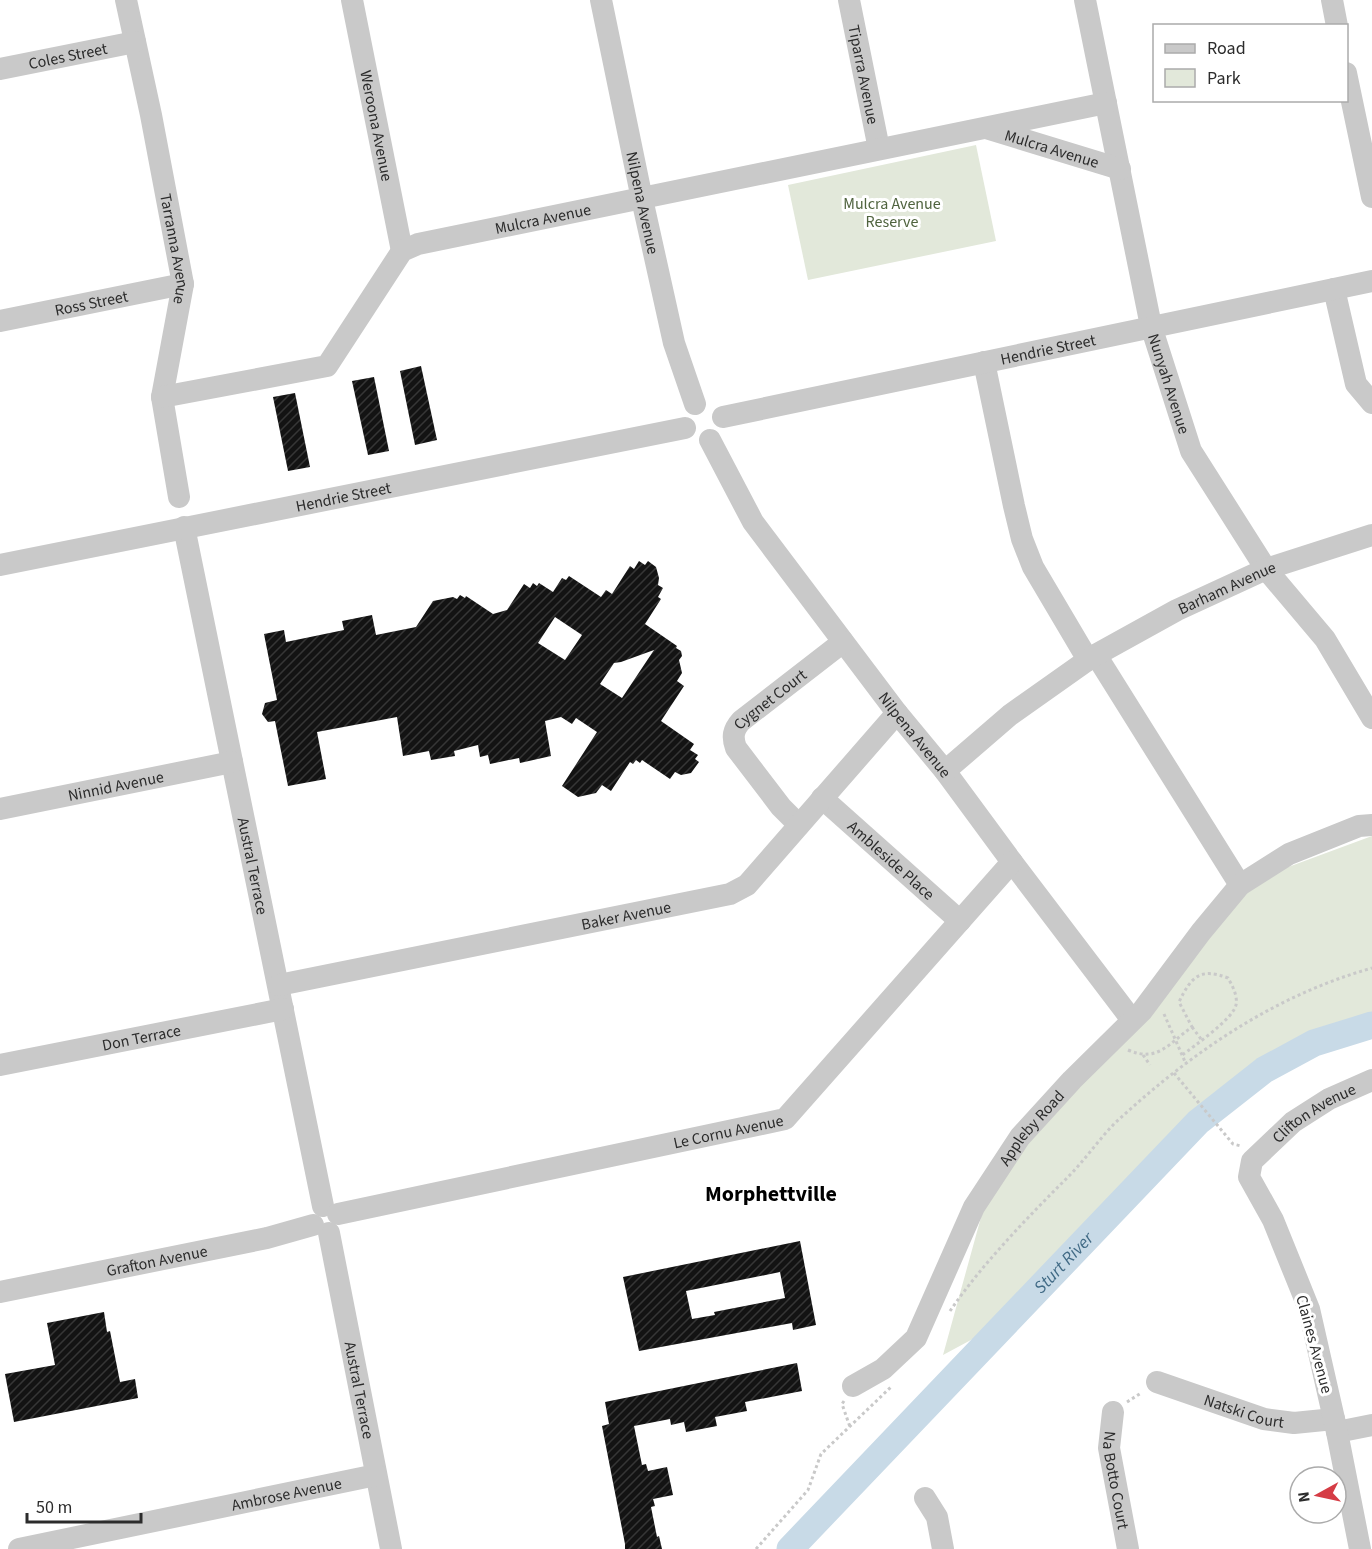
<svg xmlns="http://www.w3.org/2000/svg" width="1372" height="1549" font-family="'Source Sans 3',sans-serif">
  <defs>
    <pattern id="building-hatch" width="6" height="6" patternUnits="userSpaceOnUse" patternTransform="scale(1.5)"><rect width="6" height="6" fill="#131313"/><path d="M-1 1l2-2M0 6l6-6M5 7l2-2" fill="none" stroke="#363636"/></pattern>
  </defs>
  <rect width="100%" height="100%" fill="#fff"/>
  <g fill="#e2e8da">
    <path d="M976,145l20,96 -188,39 -20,-95z"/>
    <path d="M1372,836v189l-58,18 -50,27 -66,52 -188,197 -67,36 48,-174 249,-296z"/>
  </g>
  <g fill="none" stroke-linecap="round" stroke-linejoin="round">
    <path stroke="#c8dae7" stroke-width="27" id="s1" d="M790,1549l408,-427 66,-52 50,-27 58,-18"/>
  </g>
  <g fill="url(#building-hatch)" fill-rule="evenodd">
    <path d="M421,366l16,74 -22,5 -15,-74z"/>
    <path d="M374,377l15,74 -21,4 -16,-74z"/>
    <path d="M295,393l15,74 -22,4 -15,-74z"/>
    <path d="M639,561l6,4 3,-4 8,6 3,11 -1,7 5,3 -5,9 3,2 -16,25 32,22 -1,2 5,3 1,5 -3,4 3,13 -5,8 7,5 -23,35 33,23 -4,6 8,5 -3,4 4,3 -8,11 -10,2 -6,-3 -5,7 -28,-19 -2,3 -4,-3 -3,4 -3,-2 -19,29 -9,-6 -6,8 -18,4 -16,-11 35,-54 -21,-14 -4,6 -11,-7 -16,4 6,35 -31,7 -1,-5 -29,6 -2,-9 -8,2 -2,-12 -24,6 1,5 -24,4 -2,-9 -26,5 -6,-39 -80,15 9,47 -38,7 -13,-65 -7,1 -6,-8 3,-11 12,-3 -13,-66 20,-4 2,12 58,-12 -2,-9 30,-6 4,20 40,-8 17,-26 20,-4 4,2 3,-4 5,3 1,-2 27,18 14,-4 17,-26 6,4 3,-5 4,3 2,-3 14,9 9,-14 4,2 3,-4 32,21 5,-7 6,4 18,-28 4,3zM555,617l27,18 -17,25 -27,-17zM654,650l-32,48 -22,-14 14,-21 7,-1z"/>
    <path d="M800,1241l16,84 -23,5 -1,-7 -153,28 -16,-74zM780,1272l5,26 -71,14 1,3 -23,4 -6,-28z"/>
    <path d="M104,1312l3,20 3,-1 10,51 15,-3 3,19 -124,24 -9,-48 50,-9 -8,-42z"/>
    <path d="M797,1363l5,28 -57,11 2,9 -32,6 2,9 -31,6 -2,-10 -13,3 -1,-6 -36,7 8,39 4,-1 2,7 19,-4 6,28 -20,4 2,7 -4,1 6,30 2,-1 3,13h-37v-5l-23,-118 7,-2 -4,-22z"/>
  </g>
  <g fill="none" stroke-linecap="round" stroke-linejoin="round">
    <g stroke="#c9c9c9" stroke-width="3" stroke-dasharray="3 3" stroke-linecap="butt">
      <path d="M1164,1014l22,50"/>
      <path d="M1192,1027l9,12"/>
      <path d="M1128,1050c30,13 41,-7 64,-23l-13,-25c12,-25 21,-35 49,-24 4,7 10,18 8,27 -3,14 -42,41 -55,51"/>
      <path d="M1143,1055l7,10"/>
      <path d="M1174,1073l59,71 8,2"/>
      <path d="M950,1311c33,-48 77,-93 118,-134 17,-17 31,-38 48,-55 75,-69 157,-126 256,-154"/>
      <path d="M844,1401l-2,3 8,23"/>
      <path d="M1127,1402l14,-9"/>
      <path d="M756,1549l52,-59 13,-36 71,-68"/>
    </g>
    <g stroke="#c9c9c9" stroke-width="22">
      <path id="s2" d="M126,0l25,115 32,169 -21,113 17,100"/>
      <path id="s3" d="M352,0l50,251"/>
      <path id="s4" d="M601,0l41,199 32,144 21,61"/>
      <path id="s5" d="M849,0l30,149"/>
      <path id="s6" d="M1085,0l66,326 40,125 75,118 59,70 47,79"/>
      <path d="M1332,0l5,26"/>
      <path id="s7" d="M0,69l135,-27"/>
      <path d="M1346,73l26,124"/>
      <path id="s8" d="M986,128l134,41"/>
      <path d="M1334,289l22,95 16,19"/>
      <path id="s9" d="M0,321l183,-37"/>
      <path d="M984,362l30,144 8,33 11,28 55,93"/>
      <path id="s10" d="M162,397l165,-31 75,-115 16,-7 688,-141"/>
      <path id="s11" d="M723,417l649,-136"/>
      <path id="s12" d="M710,440l43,82 144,191 48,58 67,91 120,158"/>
      <path id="s13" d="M184,527l139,679"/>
      <path id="s14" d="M0,565l685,-137"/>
      <path d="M1096,655l144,230"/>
      <path id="s15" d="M945,771l65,-56 82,-58 85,-47 89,-41 106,-34"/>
      <path id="s16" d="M822,798l138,123"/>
      <path id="s17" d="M0,809l232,-47"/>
      <path id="s18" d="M799,825l-18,-18 -45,-59c-4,-11 -3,-18 5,-27l102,-79"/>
      <path id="s19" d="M279,985l451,-91 17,-9 150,-172"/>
      <path id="s20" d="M0,1065l283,-56"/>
      <path id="s21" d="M338,1214l447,-95 227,-257"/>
      <path id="s22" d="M329,1233l62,316"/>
      <path id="s23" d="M0,1292l267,-54 46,-13"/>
      <path id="s24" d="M1157,1382l107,37 30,4 40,-4"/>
      <path id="s25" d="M853,1386l30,-17 33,-31 58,-131 46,-70 52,-57 70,-69 59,-79 39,-47 49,-31 70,-28 13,-1"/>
      <path id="s26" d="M1113,1412l-4,36 19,101"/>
      <path d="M1337,1432l35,-7"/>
      <path d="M925,1498l12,19 6,32"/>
      <path id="s27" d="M19,1549l357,-74"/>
      <path id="s28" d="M1360,1549l-23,-117 -28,-123 -36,-89 -24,-43 3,-16 41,-39 36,-23 43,-19"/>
    </g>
  </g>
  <g text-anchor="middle" stroke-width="6" stroke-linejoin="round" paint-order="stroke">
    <g font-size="16" fill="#2c2c2c" stroke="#fff">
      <text dy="6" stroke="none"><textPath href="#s7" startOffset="69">Coles Street</textPath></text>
      <text dy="6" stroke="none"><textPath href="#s5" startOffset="76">Tiparra Avenue</textPath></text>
      <text dy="6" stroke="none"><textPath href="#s3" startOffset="128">Weroona Avenue</textPath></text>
      <text dy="6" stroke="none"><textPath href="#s8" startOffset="69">Mulcra Avenue</textPath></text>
      <text dy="6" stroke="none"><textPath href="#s4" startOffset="207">Nilpena Avenue</textPath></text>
      <text dy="6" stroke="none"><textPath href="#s10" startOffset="450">Mulcra Avenue</textPath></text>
      <text dy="6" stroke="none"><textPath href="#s2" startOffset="254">Tarranna Avenue</textPath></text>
      <text dy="6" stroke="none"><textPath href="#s9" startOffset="93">Ross Street</textPath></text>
      <text dy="6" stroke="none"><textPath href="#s11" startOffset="332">Hendrie Street</textPath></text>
      <text dy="6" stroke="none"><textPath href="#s6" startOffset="393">Nunyah Avenue</textPath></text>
      <text dy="6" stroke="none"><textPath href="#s14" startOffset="350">Hendrie Street</textPath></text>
      <text dy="6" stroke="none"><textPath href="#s15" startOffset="338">Barham Avenue</textPath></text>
      <text dy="6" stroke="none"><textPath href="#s18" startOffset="165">Cygnet Court</textPath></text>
      <text dy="6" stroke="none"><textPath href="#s12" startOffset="360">Nilpena Avenue</textPath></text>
      <text dy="6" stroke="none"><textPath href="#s17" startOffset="118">Ninnid Avenue</textPath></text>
      <text dy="6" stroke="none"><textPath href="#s16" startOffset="93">Ambleside Place</textPath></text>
      <text dy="6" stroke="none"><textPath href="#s13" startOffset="346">Austral Terrace</textPath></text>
      <text dy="6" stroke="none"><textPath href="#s19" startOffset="354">Baker Avenue</textPath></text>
      <text dy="6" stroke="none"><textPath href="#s20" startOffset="144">Don Terrace</textPath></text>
      <text dy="6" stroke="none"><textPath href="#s28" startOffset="486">Clifton Avenue</textPath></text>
      <text dy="6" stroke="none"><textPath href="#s25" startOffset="321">Appleby Road</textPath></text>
      <text dy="6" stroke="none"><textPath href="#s21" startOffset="399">Le Cornu Avenue</textPath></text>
      <text dy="6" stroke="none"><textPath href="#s23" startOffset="160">Grafton Avenue</textPath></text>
      <text transform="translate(1315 1344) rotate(75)" y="6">Claines Avenue</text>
      <text dy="6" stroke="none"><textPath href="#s22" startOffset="160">Austral Terrace</textPath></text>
      <text dy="6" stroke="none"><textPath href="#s24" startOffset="92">Natski Court</textPath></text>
      <text dy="6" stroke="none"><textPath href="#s26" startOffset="69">Na Botto Court</textPath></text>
      <text dy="6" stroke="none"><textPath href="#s27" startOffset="273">Ambrose Avenue</textPath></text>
    </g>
    <g font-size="16" fill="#4f633e" stroke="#fff">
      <text x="892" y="209">Mulcra Avenue<tspan x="892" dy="18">Reserve</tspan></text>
    </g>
    <g font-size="18" font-style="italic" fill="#426b86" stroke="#fff">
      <text dy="6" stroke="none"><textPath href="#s1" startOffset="396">Sturt River</textPath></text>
    </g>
    <g font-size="22" font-weight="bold" fill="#000" stroke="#fff">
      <text x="771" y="1201">Morphettville</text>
    </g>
  </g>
  <rect x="1153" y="24" width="195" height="78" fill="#ffffff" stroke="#ababab" stroke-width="1.5"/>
  <rect x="1165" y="44" width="30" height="9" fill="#c9c9c9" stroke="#ababab" stroke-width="1.5"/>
  <text x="1207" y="54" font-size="18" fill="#2c2c2c">Road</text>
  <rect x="1165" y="69" width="30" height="18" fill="#e2e8da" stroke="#ababab" stroke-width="1.5"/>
  <text x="1207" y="84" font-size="18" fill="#2c2c2c">Park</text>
  <g transform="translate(1318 1495) rotate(262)"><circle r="28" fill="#ffffff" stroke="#ababab" stroke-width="1.5"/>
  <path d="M0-4.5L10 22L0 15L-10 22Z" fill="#d53c45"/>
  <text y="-9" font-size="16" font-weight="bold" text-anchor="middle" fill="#2c2c2c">N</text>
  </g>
  <path d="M27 1513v9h114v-9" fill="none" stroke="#2c2c2c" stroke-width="3"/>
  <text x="36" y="1513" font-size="18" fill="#2c2c2c" stroke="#ffffff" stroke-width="4.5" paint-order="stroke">50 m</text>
</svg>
